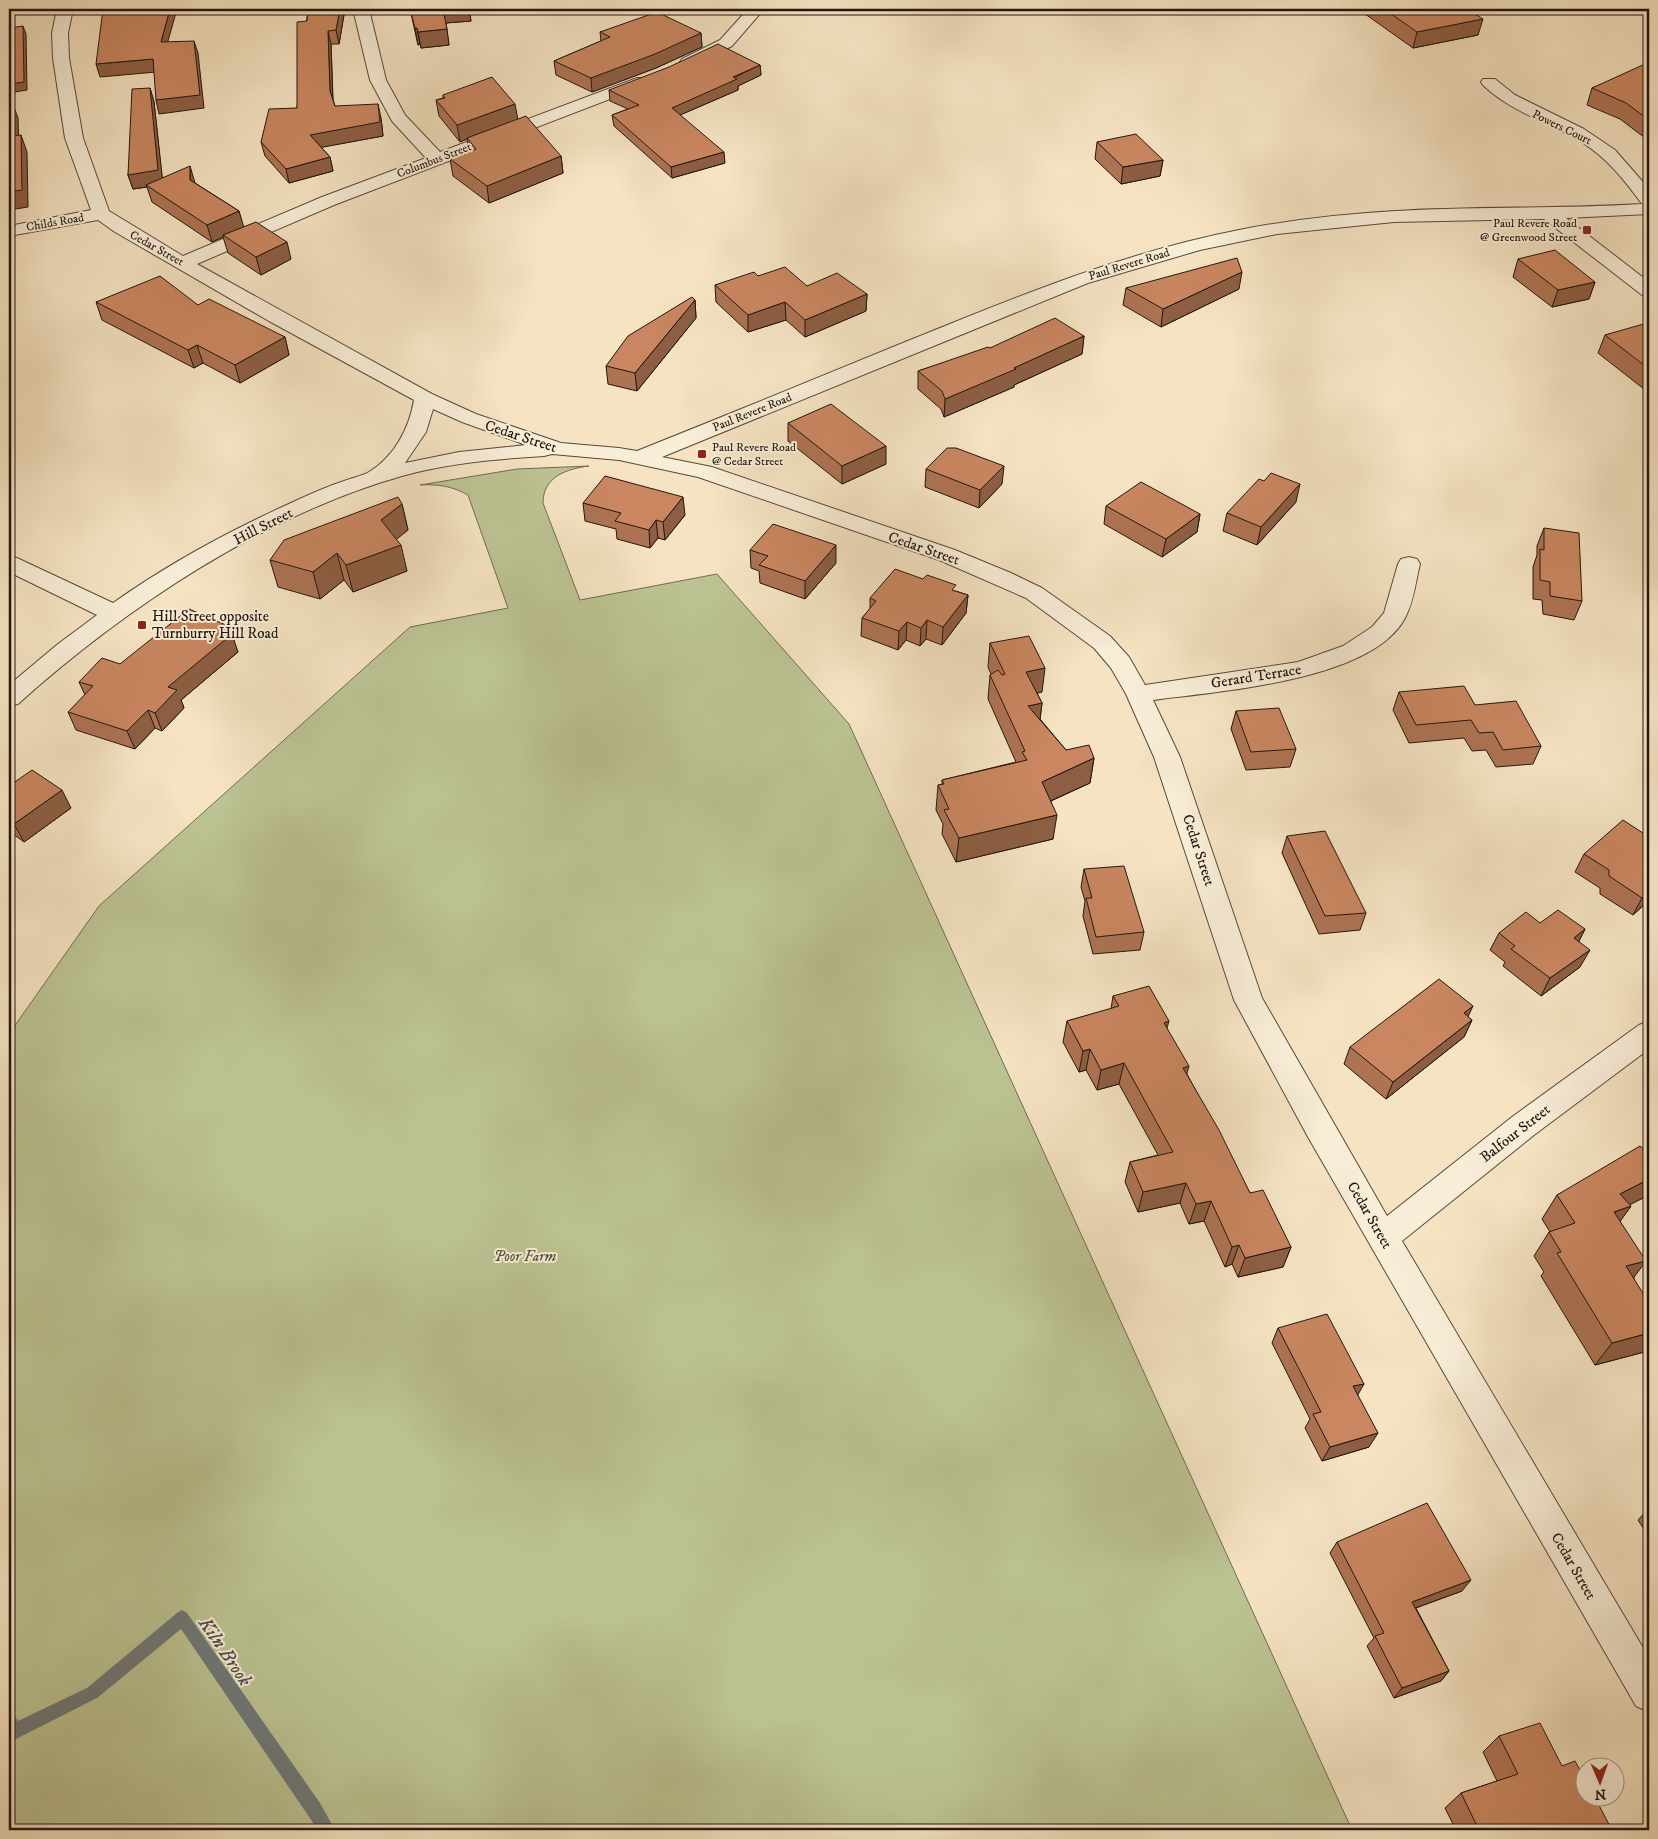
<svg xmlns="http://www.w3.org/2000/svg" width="1658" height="1839" font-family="'IM FELL DW Pica',serif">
  <rect width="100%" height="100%" fill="#f5e3c2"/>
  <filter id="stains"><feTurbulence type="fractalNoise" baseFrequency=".004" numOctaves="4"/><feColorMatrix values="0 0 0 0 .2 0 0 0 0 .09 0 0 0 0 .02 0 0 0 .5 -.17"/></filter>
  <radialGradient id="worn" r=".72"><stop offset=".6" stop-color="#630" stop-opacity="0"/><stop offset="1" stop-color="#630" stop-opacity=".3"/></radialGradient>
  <path fill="#bcc393" stroke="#6f6c50" d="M589,466c-23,3 -46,11 -46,37l37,97 137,-26 132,150 503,1106h-1343v-796l90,-128 311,-279 98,-19 -40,-113c-16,-9 -30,-11 -48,-10l97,-16z"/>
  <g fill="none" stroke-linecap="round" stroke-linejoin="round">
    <path fill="#6f7978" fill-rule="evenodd" d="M182,1610l5,3 133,190 15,27h-17l-137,-201 -84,69 -81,41 -7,-5v-20l6,2 3,5 69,-33 90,-75z"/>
    <defs>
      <g id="minor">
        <path d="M57,9h16l-5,24 1,25 14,80 26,73 74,45 139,-59 104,-39 -34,-37 -22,-41 -17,-71h16l17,71 19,35 35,37 197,-74h12l2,3 -2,3 -315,121 -137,59 235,130 44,20 85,29 58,5 18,3c93,-37 185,-75 278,-113 106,-43 211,-86 324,-108 51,-10 104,-16 156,-19 82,-5 165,-2 247,-7 -17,-23 -34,-45 -59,-61 -33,-21 -71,-30 -100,-58l-2,-3 2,-3h12l20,16 69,34 31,21 34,39v25l-83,4 83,64v15l-7,-2 -98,-76 -150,3 -117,12 -77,16 -112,33 -426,174 50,10 243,83 56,23 31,15 68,48 19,21 16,28 153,-23 45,-16 29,-19 12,-14 14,-49 3,-5 8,-2 8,2 3,5c-4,16 -6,36 -14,52 -31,65 -188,75 -253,84l27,57 82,241 125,218 125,-99 127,-92 10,-4v28l-115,86 -132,106 247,417v54l-13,-6 -328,-569 -74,-137 -80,-243 -28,-63 -15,-26 -17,-20 -68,-50 -87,-38 -241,-83 -79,-17 -67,-6 -8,2c-48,3 -96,7 -142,20 -138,39 -278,133 -384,228l-9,2v-21l49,-41 39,-29 -88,-43v-16l8,2 96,45c55,-39 116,-72 178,-100 17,-8 35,-16 53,-22 7,-3 18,-5 25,-9 25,-15 40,-43 45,-72l-145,-79 -154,-89 -17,-12 -89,16v-10l82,-16 -26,-72 -12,-80 -1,-25zM433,409l29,13 64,23 -67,7 -54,11 21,-31z"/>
        <path d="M748,9h16l-32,37 -38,19h-12l-2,-3 2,-3 38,-19z"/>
      </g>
    </defs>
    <use href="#minor" stroke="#57493b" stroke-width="2"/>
    <use href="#minor" fill="#f8edd7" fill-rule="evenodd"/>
  </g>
  <g fill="#ad7353" stroke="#22160e">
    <path d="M308,9h37l-6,35h-8l2,55 2,7 46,12 2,18 -62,11 9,10 3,14 -44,12 -24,-27 -4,-14 36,-34z"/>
    <path d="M410,9h59l2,12 -25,2 3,22 -28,3 -1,-4 -2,1z"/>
    <path d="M1358,9h109l11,26 -65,13z"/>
    <path d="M600,32l101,1 1,14 -46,21 -64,24 -36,-17 -2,-14 47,-20z"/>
    <path d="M760,65l1,10 -23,11v4l-58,25 45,48 -53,15 -58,-52 -2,-11 16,-6 -18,-8 -1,-11z"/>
    <path d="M1649,66v75l-29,-22 -33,-14 5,-17z"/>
    <path d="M150,88l4,14 8,76 33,5 44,28 4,16 48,32 -30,16 -33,-22 -5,-16 -11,5 -60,-40 -5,-15 -14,2 -5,-14z"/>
    <path d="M443,95l74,24 44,37 2,17 -74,30 -36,-27 -3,-17 19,-7 -2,-13 -7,3 -21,-26 -3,-16 7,-2z"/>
    <path d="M1097,142l66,18 -3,16 -39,8 -26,-25z"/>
    <path d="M1518,259l77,23 -6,17 -37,8 -39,-30z"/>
    <path d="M758,276l49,10 60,8 -1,17 -61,26 -19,-17 -38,12 -32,-30 -1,-17z"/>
    <path d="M1126,288l113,1 -78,38 -38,-22z"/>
    <path d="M695,300l1,18 -59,73 -29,-7 -2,-18z"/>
    <path d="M96,302l102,3 87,32 4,18 -49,28 -37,-20 -9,5 -92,-48z"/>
    <path d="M1649,325v68l-51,-40 7,-18z"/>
    <path d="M1084,336l-2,18 -68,31v2l-70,30 -3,-8 -23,-20v-18l72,-23z"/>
    <path d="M788,423l98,41 -44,20 -54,-43z"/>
    <path d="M926,469l76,15 -23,24 -54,-21z"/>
    <path d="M1264,481l32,21 -39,43 -34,-14 4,-18z"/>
    <path d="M583,503l102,12 -20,25 -7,-2 -8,10 -33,-9 -1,-10 -31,-8z"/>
    <path d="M402,504l6,26 -12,9 11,32 -54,21 -9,-12 -24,19 -42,-12 -8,-27z"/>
    <path d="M1106,506l94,8 -3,18 -35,25 -58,-33z"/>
    <path d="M1544,528l38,73 -8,19 -31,-6 -1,-14 -9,-1v-32l4,-12v-9z"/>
    <path d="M750,550l86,13 -31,36 -45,-16 -1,-12 -8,-3z"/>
    <path d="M955,591l13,4 -2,18 -24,32 -16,-6 -6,7 -14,-6 -8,10 -37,-14 1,-18 8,-9v-11z"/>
    <path d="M230,633l8,19 -57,48 3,8 -22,23 -7,-3 -20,21 -59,-19 -8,-18 17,-17 -6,-13 41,-18z"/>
    <path d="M990,643l52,49 -5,1 5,10 -2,16 26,31 28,8 -4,25 -39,18 2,38 -97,23 -14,-28 1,-10 -7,-14 2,-25h4v-5l74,-18 -28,-63 2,-24 1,-1 -3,-7z"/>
    <path d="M1399,692l76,13 66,41 -8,18 -37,3 -10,-17 -14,1 -8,-13 -55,5 -16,-33z"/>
    <path d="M1236,711l60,38 -6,18 -44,3 -15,-41z"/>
    <path d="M9,786l62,22 -47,34 -15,-11z"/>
    <path d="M1287,836l79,77 -6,17 -41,4 -37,-81z"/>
    <path d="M1649,837v63l-16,15 -33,-21v-6l-25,-16 9,-18z"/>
    <path d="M1084,869l60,63 -4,18 -47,4 -10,-38 2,-15 -4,-14z"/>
    <path d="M1540,923l45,6 -6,12 1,26 -39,29 -38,-30 2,-4 -15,-12 9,-17z"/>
    <path d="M1113,996l54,33 20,45 63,119 41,54 -8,20 -45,10 -6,-13 -7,3 -21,-46 -15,3 -9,-21 -42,9 -13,-30 5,-20 28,-7 -39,-71 -22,6 -11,-20 -7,2 -16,-30 4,-21 44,-12z"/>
    <path d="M1468,1017l4,3 -8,17 -78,62 -42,-35 6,-17z"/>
    <path d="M1649,1150v45l-20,10 2,1 -11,15 14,57 14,73 -53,14 -54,-89 3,-4 -10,-16 15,-24h1l-8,-13 15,-24z"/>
    <path d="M1278,1328l80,67 11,52 -47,14 -17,-33 5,-9 -38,-76z"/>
    <path d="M1649,1508v29l-11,-17z"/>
    <path d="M1337,1542l125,49 -46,17 33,63 -8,10 -47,17 -27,-52 7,-8 -44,-85z"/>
    <path d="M1499,1736l63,30 50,64h-156l-11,-22 16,-15 36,-12 -14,-29z"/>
  </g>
  <g fill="#8d5e43" stroke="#22160e">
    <path d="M170,9h7l-13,46 -3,-13z"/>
    <path d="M340,9h5l-6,35 -3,-14z"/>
    <path d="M443,9h26l2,12 -26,2z"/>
    <path d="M1483,19l-5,16 -65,13 4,-16z"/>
    <path d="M23,26l3,8 1,56 -18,3v-9z"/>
    <path d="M415,28h2l3,16 -2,1z"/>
    <path d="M447,29l2,16 -28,3 -3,-16z"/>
    <path d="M328,31l3,13 2,61 -3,-14z"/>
    <path d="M701,33l1,14 -46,21 -64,24 -1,-14z"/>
    <path d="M194,41l4,12 6,55 -45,6 -3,-14z"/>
    <path d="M153,59l3,13 -56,5 -4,-13z"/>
    <path d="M760,65l1,10 -23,11v4l-65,28 -1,-10z"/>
    <path d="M150,88l4,14 9,82 -17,1 1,2 -14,2 -5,-14z"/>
    <path d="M12,102l6,16 1,35 -6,-17z"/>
    <path d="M378,104l3,14 2,18 -70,13 -3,-14z"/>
    <path d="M515,104l3,16 -51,18v1l-7,3 -3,-17z"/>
    <path d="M21,135l6,17 1,55 -19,3v-18z"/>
    <path d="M724,152l1,11 -53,15 -1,-11z"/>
    <path d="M561,156l2,17 -74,30 -2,-17z"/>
    <path d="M330,157l3,14 -44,12 -3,-14z"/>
    <path d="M1163,160l-3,16 -39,8 2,-17z"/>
    <path d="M190,166l5,17 -5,-3z"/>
    <path d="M239,211l5,17 -21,7v2l-11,5 -5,-17z"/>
    <path d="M287,242l4,17 -30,16 -5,-18z"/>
    <path d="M1242,272l-3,17 -78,38 2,-18z"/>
    <path d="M1595,282l-6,17 -37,8 6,-17z"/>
    <path d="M867,294l-1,17 -61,26v-17z"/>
    <path d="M695,300l1,18 -59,73 -2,-18z"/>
    <path d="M785,302l1,18 -38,12v-17z"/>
    <path d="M1084,336l-2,18 -68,31v2l-70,30 1,-18z"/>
    <path d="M285,337l4,18 -49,28 -5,-18z"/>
    <path d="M197,345l6,18 -9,5 -6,-18z"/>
    <path d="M886,446v18l-44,20v-18z"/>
    <path d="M1004,466l-2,18 -23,24 1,-18z"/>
    <path d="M1300,484l-4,18 -39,43 4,-18z"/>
    <path d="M683,497l2,18 -20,25 -2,-18z"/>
    <path d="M402,504l6,26 -21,17 -6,-27z"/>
    <path d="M1200,514l-3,18 -35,25 4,-18z"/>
    <path d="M656,520l2,18 -8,10 -1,-18z"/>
    <path d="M401,545l6,26 -54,21 -7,-27z"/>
    <path d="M836,545v18l-31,36v-18z"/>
    <path d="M337,553l7,27 -24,19 -7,-27z"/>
    <path d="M968,595l-2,18 -24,32 1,-18z"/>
    <path d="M927,620l-1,19 -6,7 1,-18z"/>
    <path d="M907,622l-1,18 -8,10 1,-19z"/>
    <path d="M228,626l3,8h1l6,18 -57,48 3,8 -22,23 -7,-18 13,-26 55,-57z"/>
    <path d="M1045,668l-3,24 -18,4 2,-24z"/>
    <path d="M1042,703l-3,24 -11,-21z"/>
    <path d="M148,710l7,18 -20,21 -8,-18z"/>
    <path d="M1094,758l-4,25 -51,23 3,-24z"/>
    <path d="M62,790l9,18 -47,34 -10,-18z"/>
    <path d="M1057,815l-4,24 -97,23 3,-24z"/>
    <path d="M1649,891v9l-16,15 9,-17z"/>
    <path d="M1585,929l-9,18 -2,-9z"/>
    <path d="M1590,950l-10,17 -39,29 9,-18z"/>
    <path d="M1473,1006l-8,17 -1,-10z"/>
    <path d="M1472,1020l-8,17 -78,62 7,-17z"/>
    <path d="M1169,1021l-6,21 1,-19z"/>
    <path d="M1090,1049l-4,21 -7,2 4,-21z"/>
    <path d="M1124,1063l-5,21 -22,6 4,-20z"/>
    <path d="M1189,1066l-6,21v-19z"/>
    <path d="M1649,1179v16l-34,17 16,-6 -17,24 -16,6 22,-42z"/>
    <path d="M1186,1183l-6,20 -42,9 5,-20z"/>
    <path d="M1211,1201l-7,20 -15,3 7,-20z"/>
    <path d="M1239,1245l-7,19 -7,3 7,-20z"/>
    <path d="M1291,1247l-8,20 -45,10 7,-19z"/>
    <path d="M1646,1261l-17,23 -3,-18z"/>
    <path d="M1649,1333v16l-1,2 -53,14 17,-22z"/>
    <path d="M1364,1384l-8,14 -3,-12z"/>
    <path d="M1378,1433l-9,14 -47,14 8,-14z"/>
    <path d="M1471,1580l-9,11 -58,21 8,-10z"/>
    <path d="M1449,1671l-8,10 -47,17 8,-10z"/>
  </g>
  <g fill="#c98660" stroke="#22160e">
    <path d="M103,9h67l-9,33 33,-1 6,54 -44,5 -3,-41 -57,5z"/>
    <path d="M308,9h32l-4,21 -8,1 2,60 5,15 43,-2 2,18 -70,13 20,22 -44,12 -25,-27 8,-33 28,-1v-86l10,-1z"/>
    <path d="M410,9h33l4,20 -29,3 -1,-4h-2z"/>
    <path d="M1384,9h83l16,10 -66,13z"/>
    <path d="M657,12l44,21 -46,21 -64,24 -37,-17 56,-24 -10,-5z"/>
    <path d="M23,26l1,56 -15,2v-56z"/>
    <path d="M718,44l42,21 -27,12 4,2 -65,29 52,44 -53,15 -59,-52 27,-10 -30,-15 60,-23z"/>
    <path d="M1645,64l4,2v54l-23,-17 -34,-15z"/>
    <path d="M492,77l23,27 -58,21 -21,-25 9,-2 -2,-3z"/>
    <path d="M150,88l8,82 -30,5 4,-86z"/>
    <path d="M9,102h3l1,34 8,-1 1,55 -13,2z"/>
    <path d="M526,116l35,40 -74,30 -37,-27 26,-10 -9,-11z"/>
    <path d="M1136,134l27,26 -40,7 -26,-25z"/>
    <path d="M190,166v14l49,31 -32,14 -61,-40z"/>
    <path d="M256,222l31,20 -31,15 -33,-22z"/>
    <path d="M1555,250l40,32 -37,8 -40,-31z"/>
    <path d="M1237,258l5,14 -79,37 -37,-21z"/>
    <path d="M785,267l22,19 30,-13 30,21 -62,26 -20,-18 -37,13 -33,-30 39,-13 4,4z"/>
    <path d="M160,276l38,29 11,-6 76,38 -50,28 -38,-20 -9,5 -92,-48z"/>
    <path d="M692,297l3,3 -60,73 -29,-7 22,-30z"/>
    <path d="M1055,318l29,18 -70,32 2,1 -71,30 -3,-8 -24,-20 70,-24 2,1z"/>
    <path d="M1647,323l2,2v44l-44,-34z"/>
    <path d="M831,404l55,42 -44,20 -54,-43z"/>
    <path d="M947,448h9l48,18 -24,24 -54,-21z"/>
    <path d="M1271,473l29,11 -39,43 -34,-14 32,-34 5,2z"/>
    <path d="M605,476l78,21 -20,25 -7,-2 -7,10 -34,-9 6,-8 -38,-10z"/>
    <path d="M1141,482l59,32 -34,25 -60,-33z"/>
    <path d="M398,497l4,7 -21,16 20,25 -55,20 -9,-12 -24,19 -43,-12 14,-20z"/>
    <path d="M773,524l63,21 -31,36 -46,-16 9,-9 -18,-6z"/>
    <path d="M1544,528l35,5 3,68 -32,-5v-14l-10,-2v-31l4,1z"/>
    <path d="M895,569l28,10 4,-4 29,10 -4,5 16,5 -25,32 -16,-7 -6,8 -14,-6 -8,9 -37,-13 14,-17 -6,-3z"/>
    <path d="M189,609l39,17 -5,4 9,4 -64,53 9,3 -22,23 -7,-3 -21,21 -59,-19 25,-26 -14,-4 23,-24 18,6z"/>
    <path d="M1029,636l16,32 -19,4 16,31 -14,3 38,44 23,-5 5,13 -52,24 15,33 -98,23 -15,-28 5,-1 -11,-24 6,-1 -2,-4 85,-20 -5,-8 3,-1 -35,-76 8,-5 4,5 3,-1 -15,-31z"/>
    <path d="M1464,686l11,19 41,-4 25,45 -38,4 -10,-18 -14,1 -8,-13 -55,5 -17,-33z"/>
    <path d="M1279,708l17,41 -45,3 -15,-41z"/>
    <path d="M32,770l30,20 -48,34 -5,-4v-34z"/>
    <path d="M1623,820l26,17v54l-7,7 -33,-22v-6l-25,-16z"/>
    <path d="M1325,831l41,82 -41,3 -38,-80z"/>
    <path d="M1124,866l20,66 -48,5 -10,-39h6l-8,-29z"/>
    <path d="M1558,910l27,19 -11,9 16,12 -40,28 -39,-29 4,-3 -16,-13 27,-21 14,11z"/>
    <path d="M1439,979l34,27 -9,7 8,7 -79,62 -43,-35z"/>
    <path d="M1149,986l20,35 -5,2 25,43 -6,2 36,62 31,63 13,-3 28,57 -46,11 -6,-13 -7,2 -21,-46 -15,3 -10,-21 -43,9 -13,-30 43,-10 -49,-89 -23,7 -11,-21 -7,2 -16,-30 52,-15 -6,-10z"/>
    <path d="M1640,1146l6,5 3,-1v29l-29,15 11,12 -17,6 32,49 -20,5 23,37v30l-37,10 -55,-90 4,-1 -12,-20 26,-9 -18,-28z"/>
    <path d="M1327,1314l37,70 -11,2 25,47 -48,14 -17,-33 8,-2 -43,-84z"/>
    <path d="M1427,1503l44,77 -59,22 37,69 -47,17 -27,-52 9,-3 -47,-91z"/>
    <path d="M1540,1723l22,43 13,-5 11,20v15h8l18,34h-133l-18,-37 57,-19 -19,-38z"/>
  </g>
  <g fill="#8f2418" stroke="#f8edd7" stroke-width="2">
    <rect x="1582" y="225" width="10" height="10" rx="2.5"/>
    <rect x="697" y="449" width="10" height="10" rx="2.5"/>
    <rect x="137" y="620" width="10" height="10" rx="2.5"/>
  </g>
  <g text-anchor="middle" stroke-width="4" stroke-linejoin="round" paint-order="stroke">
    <g font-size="12" fill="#22160e" stroke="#f8edd7">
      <text transform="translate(1562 127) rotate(26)" y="4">Powers Court</text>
      <text transform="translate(434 160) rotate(-21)" y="4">Columbus Street</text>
      <text transform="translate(55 222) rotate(-10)" y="4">Childs Road</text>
      <text transform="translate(157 248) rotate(29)" y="4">Cedar Street</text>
      <text transform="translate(1129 264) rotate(-17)" y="4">Paul Revere Road</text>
      <text transform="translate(752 412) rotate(-22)" y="4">Paul Revere Road</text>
    </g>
    <g font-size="12" fill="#22160e" stroke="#f8edd7" text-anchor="end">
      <text x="1577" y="227">Paul Revere Road<tspan x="1577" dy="14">@ Greenwood Street</tspan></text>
      <text x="712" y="451" text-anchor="start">Paul Revere Road<tspan x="712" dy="14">@ Cedar Street</tspan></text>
    </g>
    <g font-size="15" fill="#22160e" stroke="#f8edd7">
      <text transform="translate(521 436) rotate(18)" y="5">Cedar Street</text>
      <text transform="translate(263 526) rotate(-27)" y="5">Hill Street</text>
      <text transform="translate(924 548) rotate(19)" y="5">Cedar Street</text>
      <text transform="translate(1256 676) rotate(-9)" y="5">Gerard Terrace</text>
      <text transform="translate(1199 850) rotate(72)" y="5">Cedar Street</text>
      <text transform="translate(1515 1133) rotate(-38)" y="5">Balfour Street</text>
      <text transform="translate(1370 1215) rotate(60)" y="5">Cedar Street</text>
      <text transform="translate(1574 1566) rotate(60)" y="5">Cedar Street</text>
    </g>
    <g font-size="15" fill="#22160e" stroke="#f8edd7" text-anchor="start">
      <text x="152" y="621">Hill Street opposite<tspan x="152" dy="17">Turnburry Hill Road</tspan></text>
    </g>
    <g font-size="15" font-style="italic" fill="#58533d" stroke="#f8edd7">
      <text x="525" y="1261">Poor Farm</text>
    </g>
    <g font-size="19" font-style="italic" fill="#4f504c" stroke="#f8edd7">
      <text transform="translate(226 1651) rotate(56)" y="7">Kiln Brook</text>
    </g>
  </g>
  <rect width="1658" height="1839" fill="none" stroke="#f5e3c2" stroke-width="30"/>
  <rect x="10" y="10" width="1638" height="1819" fill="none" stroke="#22160e" stroke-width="2.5"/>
  <rect x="15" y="15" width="1628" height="1809" fill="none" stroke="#22160e"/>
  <g transform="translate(1600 1782) rotate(178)"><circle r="24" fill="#f8edd7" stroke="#a29787"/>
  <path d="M0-4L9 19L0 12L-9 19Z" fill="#8f2418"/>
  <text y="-8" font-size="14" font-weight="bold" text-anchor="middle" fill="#22160e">N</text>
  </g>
  <rect width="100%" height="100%" filter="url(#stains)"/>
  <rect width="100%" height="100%" fill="url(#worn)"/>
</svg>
